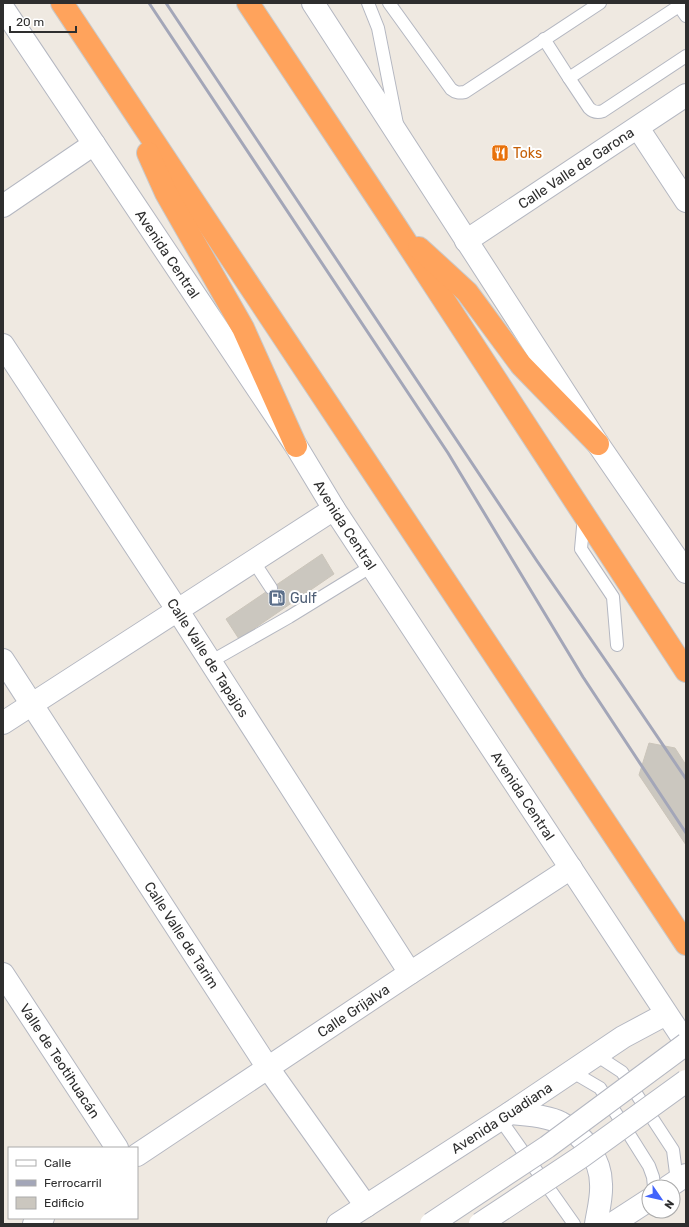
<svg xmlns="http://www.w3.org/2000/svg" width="689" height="1227" font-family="Rubik,sans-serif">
  <rect width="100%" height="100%" fill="#efe9e1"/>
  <g fill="#cbc7bf" stroke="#cbc5ba">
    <path d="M322,554l12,20 -95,65 -13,-20z"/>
    <path d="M649,743l26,5 11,17v80l-47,-70z"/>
  </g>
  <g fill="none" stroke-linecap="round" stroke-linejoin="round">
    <defs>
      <g id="service">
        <path d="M368,3l10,25 19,96"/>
        <path d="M389,3l62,86c5,4 8,4 14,3l135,-89"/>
        <path d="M677,3l9,13"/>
        <path d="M544,39l25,39 110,-72"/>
        <path d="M569,78l20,30c4,4 8,5 14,3l83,-55"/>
        <path d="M584,516l-3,33 32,48 4,48"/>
        <path d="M254,562l17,26"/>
        <path d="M210,662l79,-45 83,-51"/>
        <path d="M596,1055l26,17 51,78 4,31"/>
        <path d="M571,1071l29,17 49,78 4,11 1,10"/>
        <path d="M500,1119l74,105"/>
      </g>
      <g id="minor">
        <path d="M638,128l48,73"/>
        <path d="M3,206l91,-62"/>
        <path id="s1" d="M466,241l220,-146"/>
        <path id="s2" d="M3,345l175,266 232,362"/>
        <path id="s3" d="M3,660l265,408 98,138"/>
        <path d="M3,723l331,-214"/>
        <path id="s4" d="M3,974l114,174"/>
        <path id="s5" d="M137,1155l273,-182 161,-105"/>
        <path d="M34,1224l9,-6"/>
      </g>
      <g id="tertiary">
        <path d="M510,1113c15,1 38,3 51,10 22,11 40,37 40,61 1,13 -3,27 -5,40"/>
        <path d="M668,1187l18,-12"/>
        <path id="s6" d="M338,1224l172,-111 113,-76 43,-23"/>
        <path d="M612,1224l37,-24"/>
      </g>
      <g id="secondary">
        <path d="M313,3l285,441 88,128"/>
        <path id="s7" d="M3,8l293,438 38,63 352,534"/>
      </g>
      <g id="motorway">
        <path d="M62,3l624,941"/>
        <path d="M248,3l147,222 291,446"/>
        <path d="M148,153l18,40 77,135 53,118"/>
        <path d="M419,248l48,44 54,73 77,79"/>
      </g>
    </defs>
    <use href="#service" stroke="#b4b7c1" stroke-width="14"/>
    <use href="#minor" stroke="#b4b7c1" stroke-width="24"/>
    <use href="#tertiary" stroke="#b4b7c1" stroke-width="24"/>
    <use href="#secondary" stroke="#b4b7c1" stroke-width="24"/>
    <use href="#motorway" stroke="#c9c9c9" stroke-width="24"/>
    <use href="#service" stroke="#fff" stroke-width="12"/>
    <use href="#minor" stroke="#fff" stroke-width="22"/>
    <use href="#tertiary" stroke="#fff" stroke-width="22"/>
    <use href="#secondary" stroke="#fff" stroke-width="22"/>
    <use href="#motorway" stroke="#ffa35c" stroke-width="22"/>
    <g stroke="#a3a6b8" stroke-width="3">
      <path d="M149,3l299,450 135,224 103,156"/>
      <path d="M166,3l371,558 82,119 67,99"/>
    </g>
    <defs>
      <g id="tertiary-bridge">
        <path d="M431,1224l116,-77 139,-103"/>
        <path d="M480,1224l101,-67 105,-76"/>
      </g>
    </defs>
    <use href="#tertiary-bridge" stroke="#b4b7c1" stroke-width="24" stroke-linecap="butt"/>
    <use href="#tertiary-bridge" stroke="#fff" stroke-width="22"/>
  </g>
  <defs>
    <symbol id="restaurant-square" viewBox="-11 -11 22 22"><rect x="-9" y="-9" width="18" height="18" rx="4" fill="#e8710a" stroke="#fff"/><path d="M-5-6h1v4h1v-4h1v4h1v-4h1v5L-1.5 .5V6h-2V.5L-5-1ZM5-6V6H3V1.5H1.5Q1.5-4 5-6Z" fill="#fff"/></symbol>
    <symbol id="fuel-square" viewBox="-11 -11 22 22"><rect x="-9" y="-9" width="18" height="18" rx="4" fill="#5c6f8a" stroke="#fff"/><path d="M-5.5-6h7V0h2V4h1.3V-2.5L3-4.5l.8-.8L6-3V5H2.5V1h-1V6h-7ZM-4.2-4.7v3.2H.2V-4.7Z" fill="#fff"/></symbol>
  </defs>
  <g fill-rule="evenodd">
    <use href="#restaurant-square" x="490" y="143" width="20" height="20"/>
    <use href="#fuel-square" x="267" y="588" width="20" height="20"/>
  </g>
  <g text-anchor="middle" stroke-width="4" stroke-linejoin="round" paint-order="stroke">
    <g font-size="14" fill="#c56008" stroke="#fff" text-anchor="start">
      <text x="513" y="158">Toks</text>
    </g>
    <g font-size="14" fill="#2e2e2e" stroke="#fff">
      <text dy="5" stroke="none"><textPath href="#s1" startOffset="132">Calle Valle de Garona</textPath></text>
      <text dy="5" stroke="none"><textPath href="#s7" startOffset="296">Avenida Central</textPath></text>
      <text dy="5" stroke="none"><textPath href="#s7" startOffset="620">Avenida Central</textPath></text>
      <text dy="5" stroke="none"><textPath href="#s2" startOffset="374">Calle Valle de Tapajos</textPath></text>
      <text dy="5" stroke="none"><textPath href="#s7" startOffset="944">Avenida Central</textPath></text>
      <text dy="5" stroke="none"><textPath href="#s3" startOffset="328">Calle Valle de Tarim</textPath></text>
      <text dy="5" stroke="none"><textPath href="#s5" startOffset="260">Calle Grijalva</textPath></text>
      <text dy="5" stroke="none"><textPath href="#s4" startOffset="104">Valle de Teotihuacán</textPath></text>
      <text dy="5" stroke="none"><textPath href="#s6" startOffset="195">Avenida Guadiana</textPath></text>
    </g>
    <g font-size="14" fill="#4e5e75" stroke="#fff" text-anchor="start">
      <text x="290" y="603">Gulf</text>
    </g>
  </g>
  <rect width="689" height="1227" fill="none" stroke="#2e2e2e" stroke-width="8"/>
  <rect x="8" y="1147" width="130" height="72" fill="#ffffff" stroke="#ababab"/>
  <rect x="16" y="1160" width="20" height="6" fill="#ffffff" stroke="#ababab"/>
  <text x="44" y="1167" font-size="12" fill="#2e2e2e">Calle</text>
  <rect x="16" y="1180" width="20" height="6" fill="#a3a6b8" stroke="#ababab"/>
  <text x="44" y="1187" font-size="12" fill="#2e2e2e">Ferrocarril</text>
  <rect x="16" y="1197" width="20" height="12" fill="#cbc7bf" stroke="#ababab"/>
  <text x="44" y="1207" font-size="12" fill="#2e2e2e">Edificio</text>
  <g transform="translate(661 1199) rotate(124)"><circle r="19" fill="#ffffff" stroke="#ababab"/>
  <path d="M0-3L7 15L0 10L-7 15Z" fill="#4264fb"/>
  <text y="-6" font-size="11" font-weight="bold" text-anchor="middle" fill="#2e2e2e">N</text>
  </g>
  <path d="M10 26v6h66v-6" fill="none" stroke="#2e2e2e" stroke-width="2"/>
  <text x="16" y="26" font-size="12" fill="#2e2e2e" stroke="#ffffff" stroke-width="3" paint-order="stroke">20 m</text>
</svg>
